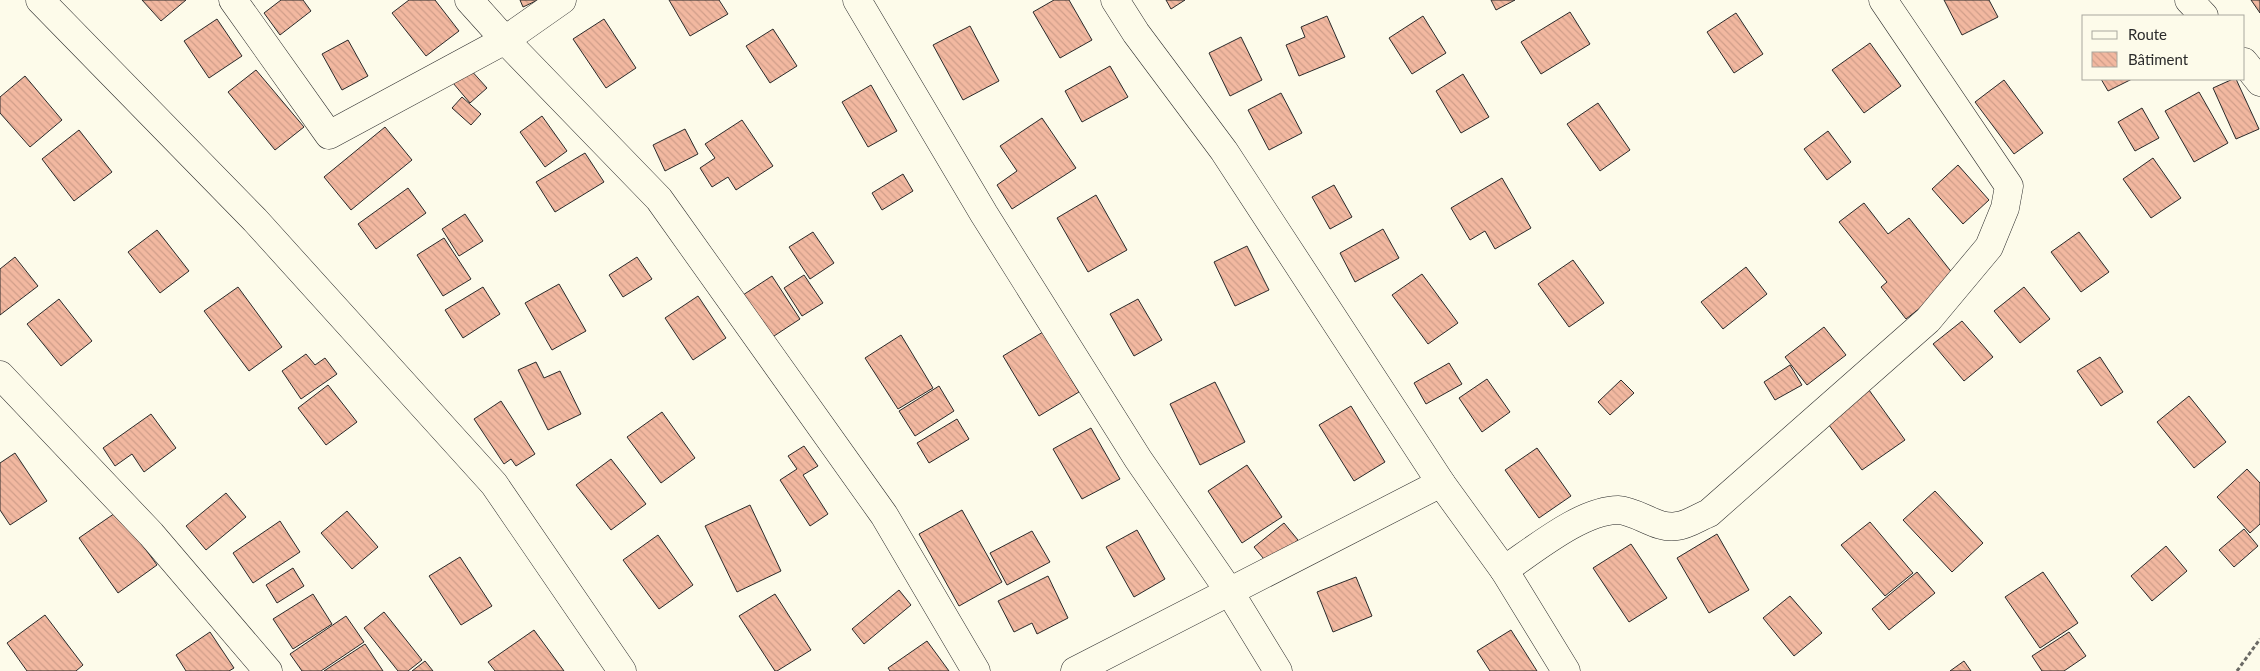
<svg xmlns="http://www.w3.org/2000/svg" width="2260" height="671" font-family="Lato,sans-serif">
  <defs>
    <pattern id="building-back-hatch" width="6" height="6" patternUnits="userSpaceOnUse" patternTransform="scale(1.25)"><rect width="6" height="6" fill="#f2b8a0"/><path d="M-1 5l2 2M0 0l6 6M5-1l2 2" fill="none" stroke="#d09e8a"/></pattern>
  </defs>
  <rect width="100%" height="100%" fill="#fdfbea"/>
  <g fill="url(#building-back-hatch)" stroke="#2b2b2b">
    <path d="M142,0h44l-25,21z"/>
    <path d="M281,0h22l8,11 -31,24 -16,-22z"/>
    <path d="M409,0h26l24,31 -33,25 -34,-43z"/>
    <path d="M520,0h18l-15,7z"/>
    <path d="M669,0h50l9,14 -38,22z"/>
    <path d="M1054,0h15l23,40 -32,18 -27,-46z"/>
    <path d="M1166,0h19l-14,9z"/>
    <path d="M1491,0h24l-19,10z"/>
    <path d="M1944,0h45l9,17 -36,18z"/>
    <path d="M2251,0h9v13z"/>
    <path d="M1570,12l20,32 -49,30 -20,-32z"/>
    <path d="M1736,13l27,41 -29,19 -27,-41z"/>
    <path d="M1327,16l18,41 -46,19 -13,-31 19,-8 -4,-10z"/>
    <path d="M1423,16l23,37 -34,21 -23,-36z"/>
    <path d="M217,19l25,37 -33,22 -25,-37z"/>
    <path d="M604,19l32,49 -30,20 -33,-49z"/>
    <path d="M970,26l29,55 -36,19 -30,-55z"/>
    <path d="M773,29l24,37 -27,17 -24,-37z"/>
    <path d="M1241,37l21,43 -32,16 -21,-43z"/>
    <path d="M348,40l20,36 -26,14 -20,-36z"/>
    <path d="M1870,43l31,43 -37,27 -32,-43z"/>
    <path d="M1110,66l18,31 -46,25 -17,-31z"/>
    <path d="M469,68l18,20 -17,15 -17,-20z"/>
    <path d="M256,70l48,57 -29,23 -47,-58z"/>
    <path d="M1463,74l26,43 -28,16 -25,-42z"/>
    <path d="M25,76l37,44 -32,27 -30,-34v-16z"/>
    <path d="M2101,79h31l-24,12z"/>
    <path d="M2233,79h3l23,50 -23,10 -23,-51z"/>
    <path d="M2004,80l39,53 -29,21 -39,-52z"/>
    <path d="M871,85l26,46 -29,16 -26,-45z"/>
    <path d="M2199,92l29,51 -34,19 -29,-51z"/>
    <path d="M1281,93l21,40 -33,17 -21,-40z"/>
    <path d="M462,97l19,17 -10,11 -19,-17z"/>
    <path d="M1598,103l32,47 -30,21 -33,-47z"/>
    <path d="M2142,108l17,30 -24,13 -17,-29z"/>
    <path d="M542,116l25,35 -22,16 -25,-35z"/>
    <path d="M1042,118l34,50 -64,41 -15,-24 20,-14 -17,-25z"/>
    <path d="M742,120l31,46 -37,24 -8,-13 -16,10 -12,-19 15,-10 -10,-14z"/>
    <path d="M385,127l27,33 -61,50 -27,-33z"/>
    <path d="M685,129l13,25 -33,17 -12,-26z"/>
    <path d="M79,130l33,42 -38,29 -32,-42z"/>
    <path d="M1828,131l23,31 -24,18 -23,-31z"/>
    <path d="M585,153l19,29 -49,30 -19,-30z"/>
    <path d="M2153,158l28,40 -30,20 -28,-39z"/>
    <path d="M1958,165l31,35 -26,24 -31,-35z"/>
    <path d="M903,174l10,17 -31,19 -10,-17z"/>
    <path d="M1502,178l29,50 -36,21 -10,-18 -15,9 -19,-32z"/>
    <path d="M1334,185l18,32 -22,12 -18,-32z"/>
    <path d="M408,188l18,25 -50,36 -18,-25z"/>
    <path d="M1096,195l31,55 -39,22 -31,-54z"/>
    <path d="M1864,203l24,31 21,-16 48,61 -51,40 -25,-32 6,-5 -48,-60z"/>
    <path d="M465,214l18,27 -24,15 -17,-27z"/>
    <path d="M1383,229l16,29 -44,24 -15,-29z"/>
    <path d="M157,230l32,41 -29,22 -32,-41z"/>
    <path d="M813,232l21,31 -24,16 -21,-32z"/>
    <path d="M2079,232l30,40 -28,20 -30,-40z"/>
    <path d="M444,238l27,41 -28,17 -26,-41z"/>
    <path d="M1247,246l22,44 -34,16 -21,-44z"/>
    <path d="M15,257l23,29 -38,29v-46z"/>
    <path d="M637,257l15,22 -29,18 -14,-22z"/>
    <path d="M1573,260l31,43 -35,24 -31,-43z"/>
    <path d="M1746,267l21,27 -44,35 -22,-27z"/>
    <path d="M1422,274l36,49 -30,21 -36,-49z"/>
    <path d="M804,275l19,28 -21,13 -18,-28z"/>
    <path d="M772,276l28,43 -29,19 -28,-43z"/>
    <path d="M559,284l27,47 -34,19 -27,-47z"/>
    <path d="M238,287l44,60 -33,24 -45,-60z"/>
    <path d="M483,287l17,27 -37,24 -18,-28z"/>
    <path d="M2024,287l26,32 -30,24 -26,-32z"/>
    <path d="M698,296l28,42 -33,22 -28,-42z"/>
    <path d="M59,299l33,42 -31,25 -34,-42z"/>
    <path d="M1138,299l24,41 -28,16 -24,-42z"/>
    <path d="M1962,321l31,36 -29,24 -31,-37z"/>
    <path d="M1824,327l22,28 -39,30 -22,-28z"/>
    <path d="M1043,332l36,60 -40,24 -36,-60z"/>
    <path d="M901,335l32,53 -35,21 -33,-51z"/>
    <path d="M306,354l9,11 10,-7 12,16 -36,25 -19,-28z"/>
    <path d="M2100,357l23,35 -22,14 -24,-35z"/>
    <path d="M536,362l8,16 16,-7 21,43 -33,16 -30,-60z"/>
    <path d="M1449,363l13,21 -36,20 -12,-21z"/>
    <path d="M1790,365l12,20 -27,15 -11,-18z"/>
    <path d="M1487,379l23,33 -28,20 -23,-34z"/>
    <path d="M1621,380l13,13 -24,22 -12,-13z"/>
    <path d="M1215,382l30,60 -45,23 -30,-61z"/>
    <path d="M328,385l29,37 -31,23 -28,-37z"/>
    <path d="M939,386l15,25 -39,25 -16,-25z"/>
    <path d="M1869,390l36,50 -43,30 -36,-49z"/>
    <path d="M2189,396l37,46 -32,26 -37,-46z"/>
    <path d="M501,401l34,53 -19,12 -5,-7 -7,5 -30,-45z"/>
    <path d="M1351,406l34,56 -31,19 -35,-56z"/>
    <path d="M662,412l33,46 -34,25 -34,-46z"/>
    <path d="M151,414l25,34 -32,24 -12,-18 -17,12 -12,-18z"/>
    <path d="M957,419l12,20 -40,24 -12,-20z"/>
    <path d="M1091,428l29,51 -38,20 -29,-50z"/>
    <path d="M804,446l14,20 -15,9 25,39 -18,12 -30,-46 17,-11 -9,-13z"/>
    <path d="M1537,448l34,48 -32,22 -34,-48z"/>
    <path d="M15,453l32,48 -37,24 -10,-15v-47z"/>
    <path d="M611,459l35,45 -35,26 -35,-45z"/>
    <path d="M1247,465l35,52 -40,26 -34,-52z"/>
    <path d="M2247,469l13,14v41l-10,9 -33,-36z"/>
    <path d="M1935,491l48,52 -31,29 -49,-52z"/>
    <path d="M226,493l20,24 -40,33 -20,-24z"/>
    <path d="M750,505l31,66 -44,21 -32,-66z"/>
    <path d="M962,510l40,72 -43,24 -40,-72z"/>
    <path d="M118,511l39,54 -39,28 -39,-55z"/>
    <path d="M347,511l31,36 -26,22 -31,-36z"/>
    <path d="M280,521l20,31 -47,31 -20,-30z"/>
    <path d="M1870,522l43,51 -28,23 -44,-51z"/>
    <path d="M1284,523l14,17 -30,24 -14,-17z"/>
    <path d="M2244,529l14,17 -24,21 -15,-17z"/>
    <path d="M1137,530l28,49 -31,18 -28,-50z"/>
    <path d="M1032,531l18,31 -43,23 -17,-32z"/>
    <path d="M1717,534l32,56 -40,23 -32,-55z"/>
    <path d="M658,535l35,50 -34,24 -36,-49z"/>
    <path d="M1631,544l36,54 -38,24 -36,-54z"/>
    <path d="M2166,546l21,25 -35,30 -21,-25z"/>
    <path d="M460,557l32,49 -31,19 -32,-49z"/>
    <path d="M293,568l11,18 -27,17 -11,-18z"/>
    <path d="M1917,572l18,21 -46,37 -17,-21z"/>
    <path d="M2043,572l35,51 -38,25 -35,-51z"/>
    <path d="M1048,576l20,42 -31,16 -5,-11 -18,9 -16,-31z"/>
    <path d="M1356,577l16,39 -39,16 -16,-40z"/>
    <path d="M899,590l12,15 -47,39 -12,-15z"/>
    <path d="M313,594l19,30 -39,25 -20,-30z"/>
    <path d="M775,594l36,56 -34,21h-2l-36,-55z"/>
    <path d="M1790,596l32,37 -28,23 -31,-38z"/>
    <path d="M384,612l38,48 -14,11h-10l-34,-43z"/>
    <path d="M45,615l38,50 -7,6h-49l-20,-28z"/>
    <path d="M346,616l18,26 -43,29h-19l-12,-17z"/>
    <path d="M534,630l30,41h-69l-7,-9z"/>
    <path d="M1511,630l26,41h-47l-13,-20z"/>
    <path d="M210,632l24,36 -5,3h-43l-10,-16z"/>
    <path d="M2069,632l17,24 -22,15h-22l-10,-15z"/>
    <path d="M927,641l22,30h-59l-2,-3z"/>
    <path d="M365,644l18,27h-59z"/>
    <path d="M425,661l8,10h-21z"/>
    <path d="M1964,661l7,10h-21z"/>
  </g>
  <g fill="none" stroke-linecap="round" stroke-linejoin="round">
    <defs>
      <g id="street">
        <path d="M233,0l96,135 176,-95 57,-40"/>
        <path d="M469,0l36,40 154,159 225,316 92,156"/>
        <path d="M857,0l127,214 154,245 91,132 49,80"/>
        <path d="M1115,0l21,33 88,118 217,332 63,87 62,101"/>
        <path d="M2189,0l15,16"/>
        <path d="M2244,62l16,20"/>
        <path d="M0,375l151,159 117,137"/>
        <path d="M1504,570c30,-20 78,-60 114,-60 20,1 39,20 59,16 11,-1 22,-9 32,-13l219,-193 61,-73 16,-39 4,-22 -126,-186"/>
        <path d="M1075,671l366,-188"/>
      </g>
      <path id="highway" d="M40,0l215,220 239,264 128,187"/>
    </defs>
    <use href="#street" stroke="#2b2b2b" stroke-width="29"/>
    <use href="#highway" stroke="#2b2b2b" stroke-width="29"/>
    <path stroke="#6a6964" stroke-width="3" stroke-dasharray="4 2.5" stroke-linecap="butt" d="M2237,671l23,-32"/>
    <use href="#street" stroke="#fdfbea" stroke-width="28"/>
    <use href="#highway" stroke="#fdfbea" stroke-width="28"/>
  </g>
  <rect x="2082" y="15" width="162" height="65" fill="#fdfbea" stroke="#a9a89e"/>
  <rect x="2092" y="31" width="25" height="8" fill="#fdfbea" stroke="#a9a89e"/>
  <text x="2128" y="40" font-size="15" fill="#2b2b2b">Route</text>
  <rect x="2092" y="52" width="25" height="15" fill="url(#building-back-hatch)" stroke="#a9a89e"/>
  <text x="2128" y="65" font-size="15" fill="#2b2b2b">Bâtiment</text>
</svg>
